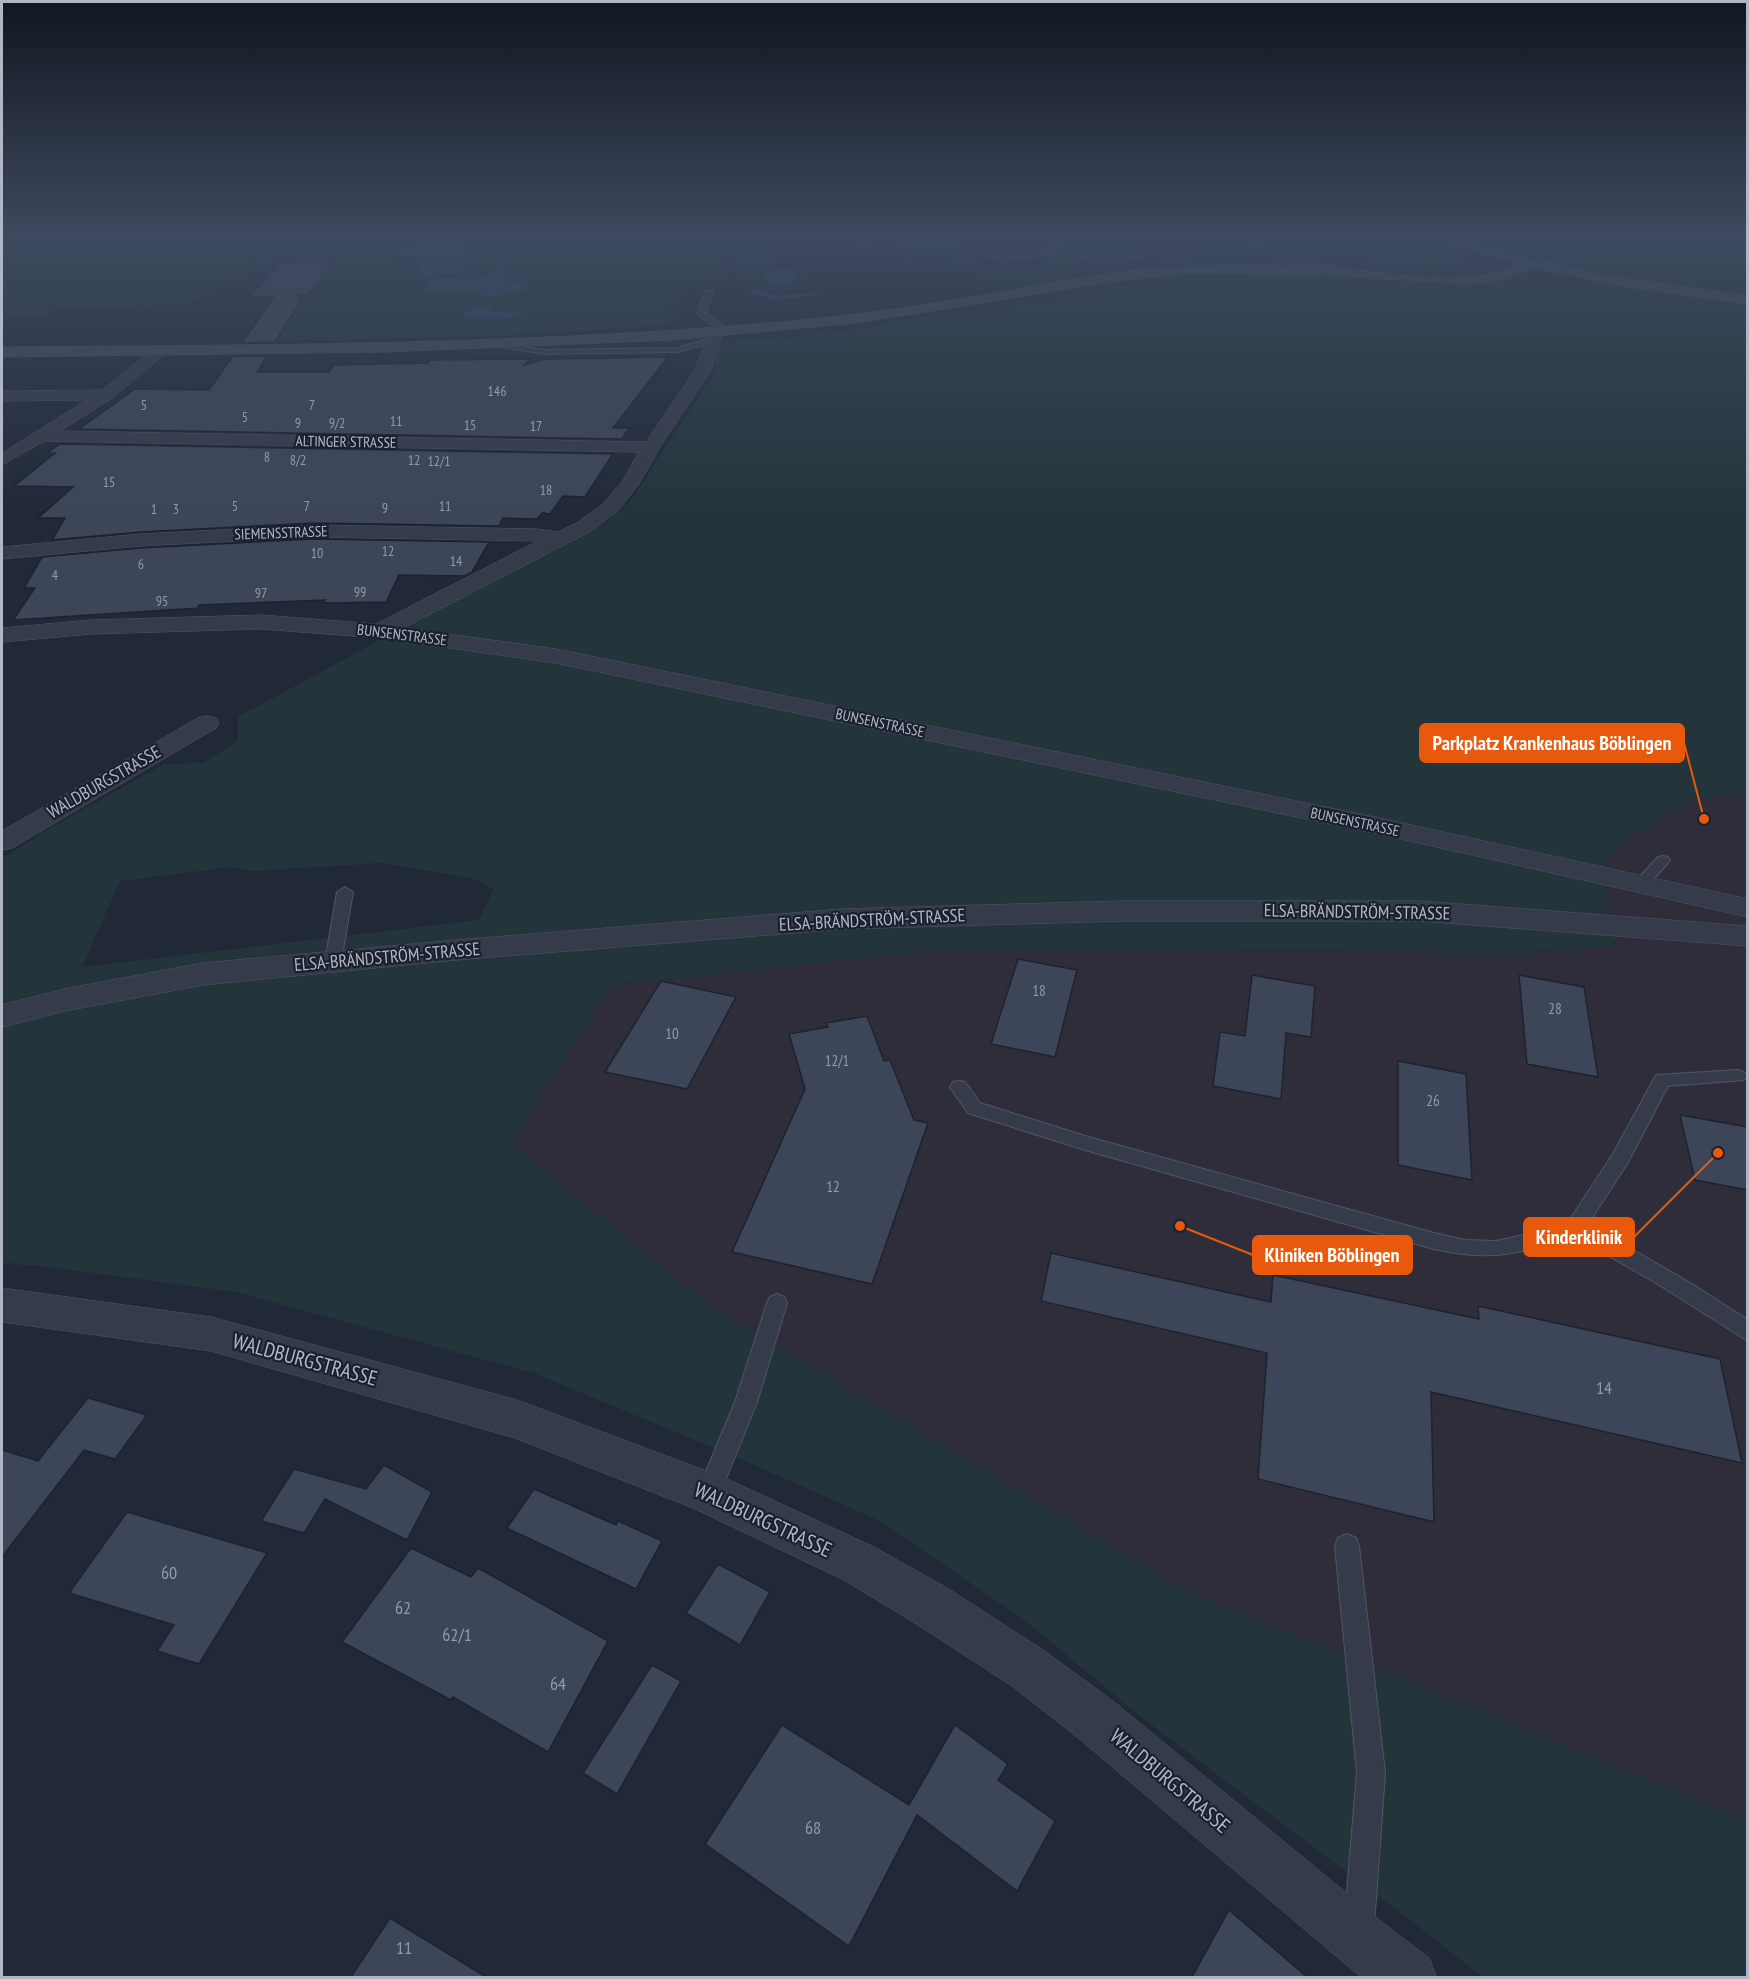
<svg xmlns="http://www.w3.org/2000/svg" width="1749" height="1979" font-family="'PT Sans Narrow',sans-serif">
  <rect width="100%" height="100%" fill="#212939"/>
  <path fill="#302d3b" d="M1747,791v1028l-565,-231 -469,-280 -202,-164 100,-159 341,-36 566,4 96,-6 -11,-83 23,-25 68,-40z"/>
  <g fill="#23353a" fill-rule="evenodd">
    <path d="M267,234l-4,5 17,9 4,6c-16,24 -44,20 -67,31 -5,2 -8,7 -11,9 -6,5 -15,7 -22,10l-134,6 -5,6 -43,1v-79z"/>
    <path d="M301,234h503l48,2 17,5c-11,3 -25,-2 -37,-4 -25,-2 -70,-2 -92,10 -6,4 -11,12 -16,18l4,12 -46,10 3,14 -19,1 9,11 6,2 -17,10 -167,11 -256,6 35,-46 -26,1 31,-36z"/>
    <path d="M1049,234h52l-6,10 -26,7 -4,-2 12,-9z"/>
    <path d="M1138,234l13,8 8,-2v3h-14l-16,10 11,2 -2,2 -24,-1 3,3 -23,1 -16,-3 38,-6 1,-1 -3,-2 16,-4 -1,-2 6,-4 -2,-2h7z"/>
    <path d="M1199,234h21l39,17 1,6 -17,5 -95,4c22,-7 43,-5 62,-20v-4z"/>
    <path d="M1255,234h138l65,24 4,2 1,6c-45,18 -162,-15 -208,-32z"/>
    <path d="M1459,234h288v557l-53,9 -68,39 -22,25 10,83 -96,6 -565,-4 -341,36 -101,159 202,164 469,280 565,231v158h-264l-91,-71 -251,-189 -115,-96 -146,-100 -135,-60 -211,-88 -298,-81 -195,-26 -39,-3v-404l40,-26 122,-69 39,-1 35,-22v-24l212,-115 158,-81 25,-23 83,-128v-27l121,-10 90,-17 125,-15 93,-20 26,-3 137,-3 111,14 -80,-13 80,7 1,4 111,-8 56,5 19,-8 -48,-11zM383,863l91,16 20,10 -15,31 -397,47 38,-86 111,-14 20,4z"/>
    <path d="M953,249l16,5 7,9 47,5 22,-4 12,-6 36,7 57,-3 -13,4 -67,10 -61,-2 -33,-7z"/>
    <path d="M944,251c10,0 15,6 21,13v6l-23,-1 -6,-3 9,-3 -39,-5z"/>
    <path d="M744,254l23,1 -3,6 13,5 28,1 -2,2 -26,-1 -14,7c5,11 21,7 34,5l-3,-8 10,-1 -2,6 5,3h7l5,8 -72,3c-6,-10 -13,-20 -10,-32z"/>
    <path d="M973,270l36,6 50,2c-26,7 -69,23 -86,-8z"/>
  </g>
  <g fill="#33405f">
    <path d="M464,244l2,29 -46,4 -2,-20h-24l3,-8z"/>
    <path d="M508,268v7l-11,5 26,4 3,4 -3,3 -31,5 -36,-6 -28,2 -3,-12 37,-3v3l31,-6 1,-5z"/>
    <path d="M777,268l26,1 1,2 -9,1 2,8 -8,1 -3,3 -20,-3 1,-2 -2,-1 -3,-7z"/>
    <path d="M479,306l11,2 2,4 23,-2 10,3c-10,7 -50,9 -61,3v-4z"/>
  </g>
  <g fill="none" stroke-linecap="round" stroke-linejoin="round">
    <path fill="#33405f" fill-rule="evenodd" d="M754,290l21,6 41,-3 3,2 -44,5 -23,-7z"/>
  </g>
  <g fill="#3d4659" stroke="#1c2230" stroke-width="1.5">
    <path d="M335,261l-27,34h-12l6,5 -27,42 -33,1 32,-47 -24,1 31,-35z"/>
    <path d="M233,356h34l-10,16h72l5,-7 94,-2 2,-3 100,-1 -6,6 21,-6 123,-2 -55,71h16l-7,11 -543,-10 56,-40 74,1z"/>
    <path d="M60,444l553,10 -28,43 -22,-1 -13,18 -8,-1 -5,6 -34,-1 -4,8 -185,-3 -174,9 -88,8 13,-22h-27l35,-31 -59,-1 41,-33h-9z"/>
    <path d="M314,539l175,3 -17,30 -7,4 -66,-1 -13,27 -63,1 2,-3 -126,5 -1,3 -185,12 22,-32h-11l18,-31 98,-9z"/>
    <path d="M1018,959l59,11 -22,87 -64,-13z"/>
    <path d="M1252,975l63,11 -4,51 -25,-4 -5,66 -68,-13 7,-54 25,4z"/>
    <path d="M1519,975l65,12 14,90 -71,-13z"/>
    <path d="M661,981l75,16 -49,92 -82,-17z"/>
    <path d="M867,1016l17,45 6,-1 24,60 14,3 -56,161 -140,-32 73,-163 -16,-55 39,-7 -2,-4z"/>
    <path d="M1398,1061l68,13 6,106 -74,-15z"/>
    <path d="M1680,1115l68,12v63l-53,-10z"/>
    <path d="M1051,1253l220,49 2,-27 206,44 -1,-13 242,53 22,104 -311,-71 3,130 -176,-43 9,-126 -226,-52z"/>
    <path d="M88,1398l59,17 -32,44 -31,-9 -82,107v-107l36,11z"/>
    <path d="M384,1465l48,27 -25,48 -82,-41 -21,34 -43,-12 33,-52 72,20z"/>
    <path d="M534,1489l82,36 2,-4 44,20 -26,48 -129,-61z"/>
    <path d="M127,1512l140,41 -68,111 -42,-13 17,-26 -105,-32z"/>
    <path d="M411,1548l60,29 7,-9 130,73 -60,111 -95,-55 -2,3 -109,-58z"/>
    <path d="M718,1564l52,28 -30,53 -54,-32z"/>
    <path d="M652,1665l29,16 -64,113 -34,-21z"/>
    <path d="M782,1725l127,80 46,-80 53,39 -10,16 57,41 -38,70 -100,-76 -68,131 -144,-102z"/>
    <path d="M1229,1910l78,67h-115z"/>
    <path d="M390,1918l96,59h-135z"/>
  </g>
  <g fill="none" stroke-linecap="round" stroke-linejoin="round">
    <defs>
      <g id="service">
        <path d="M2,234h126l-3,2h-123z"/>
        <path d="M1014,234c13,-1 39,2 49,11l-11,6 48,9 45,-4 3,2 -48,6 -54,-10 -17,5 -28,2 -53,-15 -13,-2 -21,5 -21,-7c20,-19 82,12 108,15 20,2 37,-4 55,-12zM917,239l11,3 -14,3 -13,-4z"/>
        <path d="M808,236l51,6 18,-2 3,2 -21,4 -53,-7z"/>
        <path d="M709,290l4,2 -8,21 17,12 -2,7 -4,2 -4,-2 2,-6 -17,-12 8,-22z"/>
        <path d="M714,337l4,2 -1,2 -39,11 -132,2 -63,-10 4,-2 59,8 131,-2z"/>
        <path d="M1663,856l5,1 2,3 -2,3 -22,24h-10l-3,-3 3,-3 22,-24z"/>
        <path d="M345,887l8,5 -12,70 -2,4h-12l-2,-4 12,-70z"/>
        <path d="M1738,1070l6,2 3,4 -3,4 -76,6 -41,78 -39,60 104,60 56,36v21l-92,-58 -82,-47c-55,18 -81,26 -140,13l-349,-99 -117,-37 -18,-26 3,-5 6,-1 6,1 15,21 105,33 349,97 31,7 31,1 41,-9 32,-11 44,-67 43,-79z"/>
        <path d="M777,1294l7,3 3,6 -30,99 -40,99 -8,3 -8,-3 -4,-8 38,-91 32,-99 3,-6z"/>
        <path d="M1347,1534l9,4 3,8 26,227 -11,153 -5,10 -10,5 -10,-5 -5,-10 13,-153 -22,-227 3,-8z"/>
      </g>
      <g id="minor">
        <path d="M716,328l7,4 -12,38 -51,77 -21,37 -22,28 -28,20 -186,96 153,21 823,169 369,81v18l-369,-83 -823,-171 -176,-25 -119,-9 -170,5 -89,8v-14l89,-8 170,-5 115,9 162,-83 -224,-4 -174,9 -138,13v-12l138,-13 174,-9 223,4 21,3 17,-8 28,-20 19,-22 17,-30 -595,-11 -42,24v-12l85,-53 -85,1v-10l100,-1 54,-43h10l2,3 -2,3 -54,45 -52,33 586,11 49,-72 14,-38z"/>
        <path d="M207,716l9,2 3,5 -3,5 -204,120 -10,2v-19l196,-113z"/>
        <path d="M2,1288l209,29 306,83 208,78 151,70 76,43 94,61 67,49 265,218 51,39 8,20h-75l-285,-241 -65,-51 -94,-61 -74,-45 -151,-72 -178,-70 -304,-87 -209,-29z"/>
      </g>
      <g id="tertiary">
        <path d="M1242,234h10c27,27 70,27 106,36l2,3 -7,4c-35,-7 -89,-10 -112,-41z"/>
        <path d="M1122,901h298l328,25v20l-328,-25h-298l-279,8 -387,31 -253,25 -138,26 -63,16v-22l63,-16 138,-26 253,-23 387,-31z"/>
      </g>
      <path id="secondary" d="M1425,234h17l70,21 75,17 161,24v8l-121,-17 -93,-19 -21,9 -24,6 -27,1 -153,-10h-122l-70,7 -261,42 -185,17 -287,12 -382,5v-10c255,-2 511,-2 766,-24 76,-6 152,-17 228,-30 57,-10 115,-23 174,-26 51,-3 102,-3 153,0 56,3 146,23 197,-3l-93,-27z"/>
    </defs>
    <use href="#service" stroke="#505664" stroke-width="2"/>
    <use href="#minor" stroke="#505664" stroke-width="1"/>
    <use href="#tertiary" stroke="#505664" stroke-width="1"/>
    <use href="#secondary" stroke="#505664" stroke-width="1"/>
    <use href="#service" fill="#353b4a" fill-rule="evenodd"/>
    <use href="#minor" fill="#353b4a" fill-rule="evenodd"/>
    <use href="#tertiary" fill="#353b4a" fill-rule="evenodd"/>
    <use href="#secondary" fill="#434a5d" fill-rule="evenodd"/>
  </g>
  <linearGradient id="sky" x2="0" y2="1"><stop stop-color="#12171f"/><stop offset="0.46" stop-color="#3d495f"/><stop offset="1" stop-color="#3d495f" stop-opacity="0"/></linearGradient>
  <rect width="1749" height="511" fill="url(#sky)"/>
  <g text-anchor="middle" stroke-width="4.5" stroke-linejoin="round" paint-order="stroke">
    <g font-size="14" fill="#939aab">
      <text x="497" y="396">146</text>
      <text x="144" y="410">5</text>
      <text x="312" y="410">7</text>
      <text x="245" y="422">5</text>
      <text x="396" y="426">11</text>
      <text x="298" y="428">9</text>
      <text x="337" y="428">9/2</text>
      <text x="470" y="430">15</text>
      <text x="536" y="431">17</text>
      <text x="267" y="462">8</text>
      <text x="298" y="465">8/2</text>
      <text x="414" y="465">12</text>
      <text x="439" y="466">12/1</text>
      <text x="109" y="487">15</text>
      <text x="546" y="495">18</text>
      <text x="235" y="511">5</text>
      <text x="307" y="511">7</text>
      <text x="445" y="511">11</text>
      <text x="385" y="513">9</text>
      <text x="154" y="514">1</text>
      <text x="176" y="514">3</text>
      <text x="388" y="556">12</text>
      <text x="317" y="558">10</text>
      <text x="456" y="566">14</text>
      <text x="141" y="569">6</text>
      <text x="55" y="580">4</text>
      <text x="360" y="597">99</text>
      <text x="261" y="598">97</text>
      <text x="162" y="606">95</text>
    </g>
    <g font-size="15" fill="#b0b6c6" stroke="#1a202e">
      <text transform="translate(346 442) rotate(1)" y="5">ALTINGER STRASSE</text>
      <text transform="translate(281 533) rotate(-2)" y="5">SIEMENSSTRASSE</text>
      <text transform="translate(402 635) rotate(7)" y="5">BUNSENSTRASSE</text>
      <text transform="translate(880 723) rotate(12)" y="5">BUNSENSTRASSE</text>
      <text transform="translate(1355 822) rotate(12)" y="5">BUNSENSTRASSE</text>
    </g>
    <g font-size="15" fill="#939aab">
      <text x="1039" y="996">18</text>
      <text x="1555" y="1014">28</text>
      <text x="672" y="1039">10</text>
      <text x="837" y="1066">12/1</text>
      <text x="1433" y="1106">26</text>
      <text x="833" y="1192">12</text>
    </g>
    <g font-size="18" fill="#b0b6c6" stroke="#1a202e">
      <text transform="translate(104 782) rotate(-30)" y="6">WALDBURGSTRASSE</text>
      <text transform="translate(1357 912) rotate(1)" y="6">ELSA-BRÄNDSTRÖM-STRASSE</text>
      <text transform="translate(872 920) rotate(-3)" y="6">ELSA-BRÄNDSTRÖM-STRASSE</text>
      <text transform="translate(387 957) rotate(-5)" y="6">ELSA-BRÄNDSTRÖM-STRASSE</text>
    </g>
    <g font-size="18" fill="#939aab">
      <text x="1604" y="1394">14</text>
      <text x="169" y="1579">60</text>
      <text x="403" y="1614">62</text>
      <text x="457" y="1641">62/1</text>
      <text x="558" y="1690">64</text>
      <text x="813" y="1834">68</text>
      <text x="404" y="1954">11</text>
    </g>
    <g font-size="21" fill="#b0b6c6" stroke="#1a202e">
      <text transform="translate(305 1360) rotate(15)" y="7">WALDBURGSTRASSE</text>
      <text transform="translate(763 1520) rotate(25)" y="7">WALDBURGSTRASSE</text>
      <text transform="translate(1170 1781) rotate(40)" y="7">WALDBURGSTRASSE</text>
    </g>
  </g>
  <path fill="none" stroke="#e8590c" stroke-width="2" d="M1704 819L1684 743M1718 1153L1634 1237M1180 1226L1253 1255"/>
  <g fill="#e8590c" stroke="#1a202e" stroke-width="2">
    <circle cx="1704" cy="819" r="6"/>
    <circle cx="1718" cy="1153" r="6"/>
    <circle cx="1180" cy="1226" r="6"/>
  </g>
  <g fill="#e8590c" stroke="#e8590c" stroke-width="2">
    <rect x="1420" y="724" width="264" height="38" rx="6"/>
    <rect x="1524" y="1218" width="110" height="38" rx="6"/>
    <rect x="1253" y="1236" width="159" height="38" rx="6"/>
  </g>
  <g font-size="20" text-anchor="middle" font-weight="bold" fill="#fff">
    <text x="1552" y="750">Parkplatz Krankenhaus Böblingen</text>
    <text x="1579" y="1244">Kinderklinik</text>
    <text x="1332" y="1262">Kliniken Böblingen</text>
  </g>
  <rect width="1749" height="1979" fill="none" stroke="#b0b6c6" stroke-width="6"/>
</svg>
